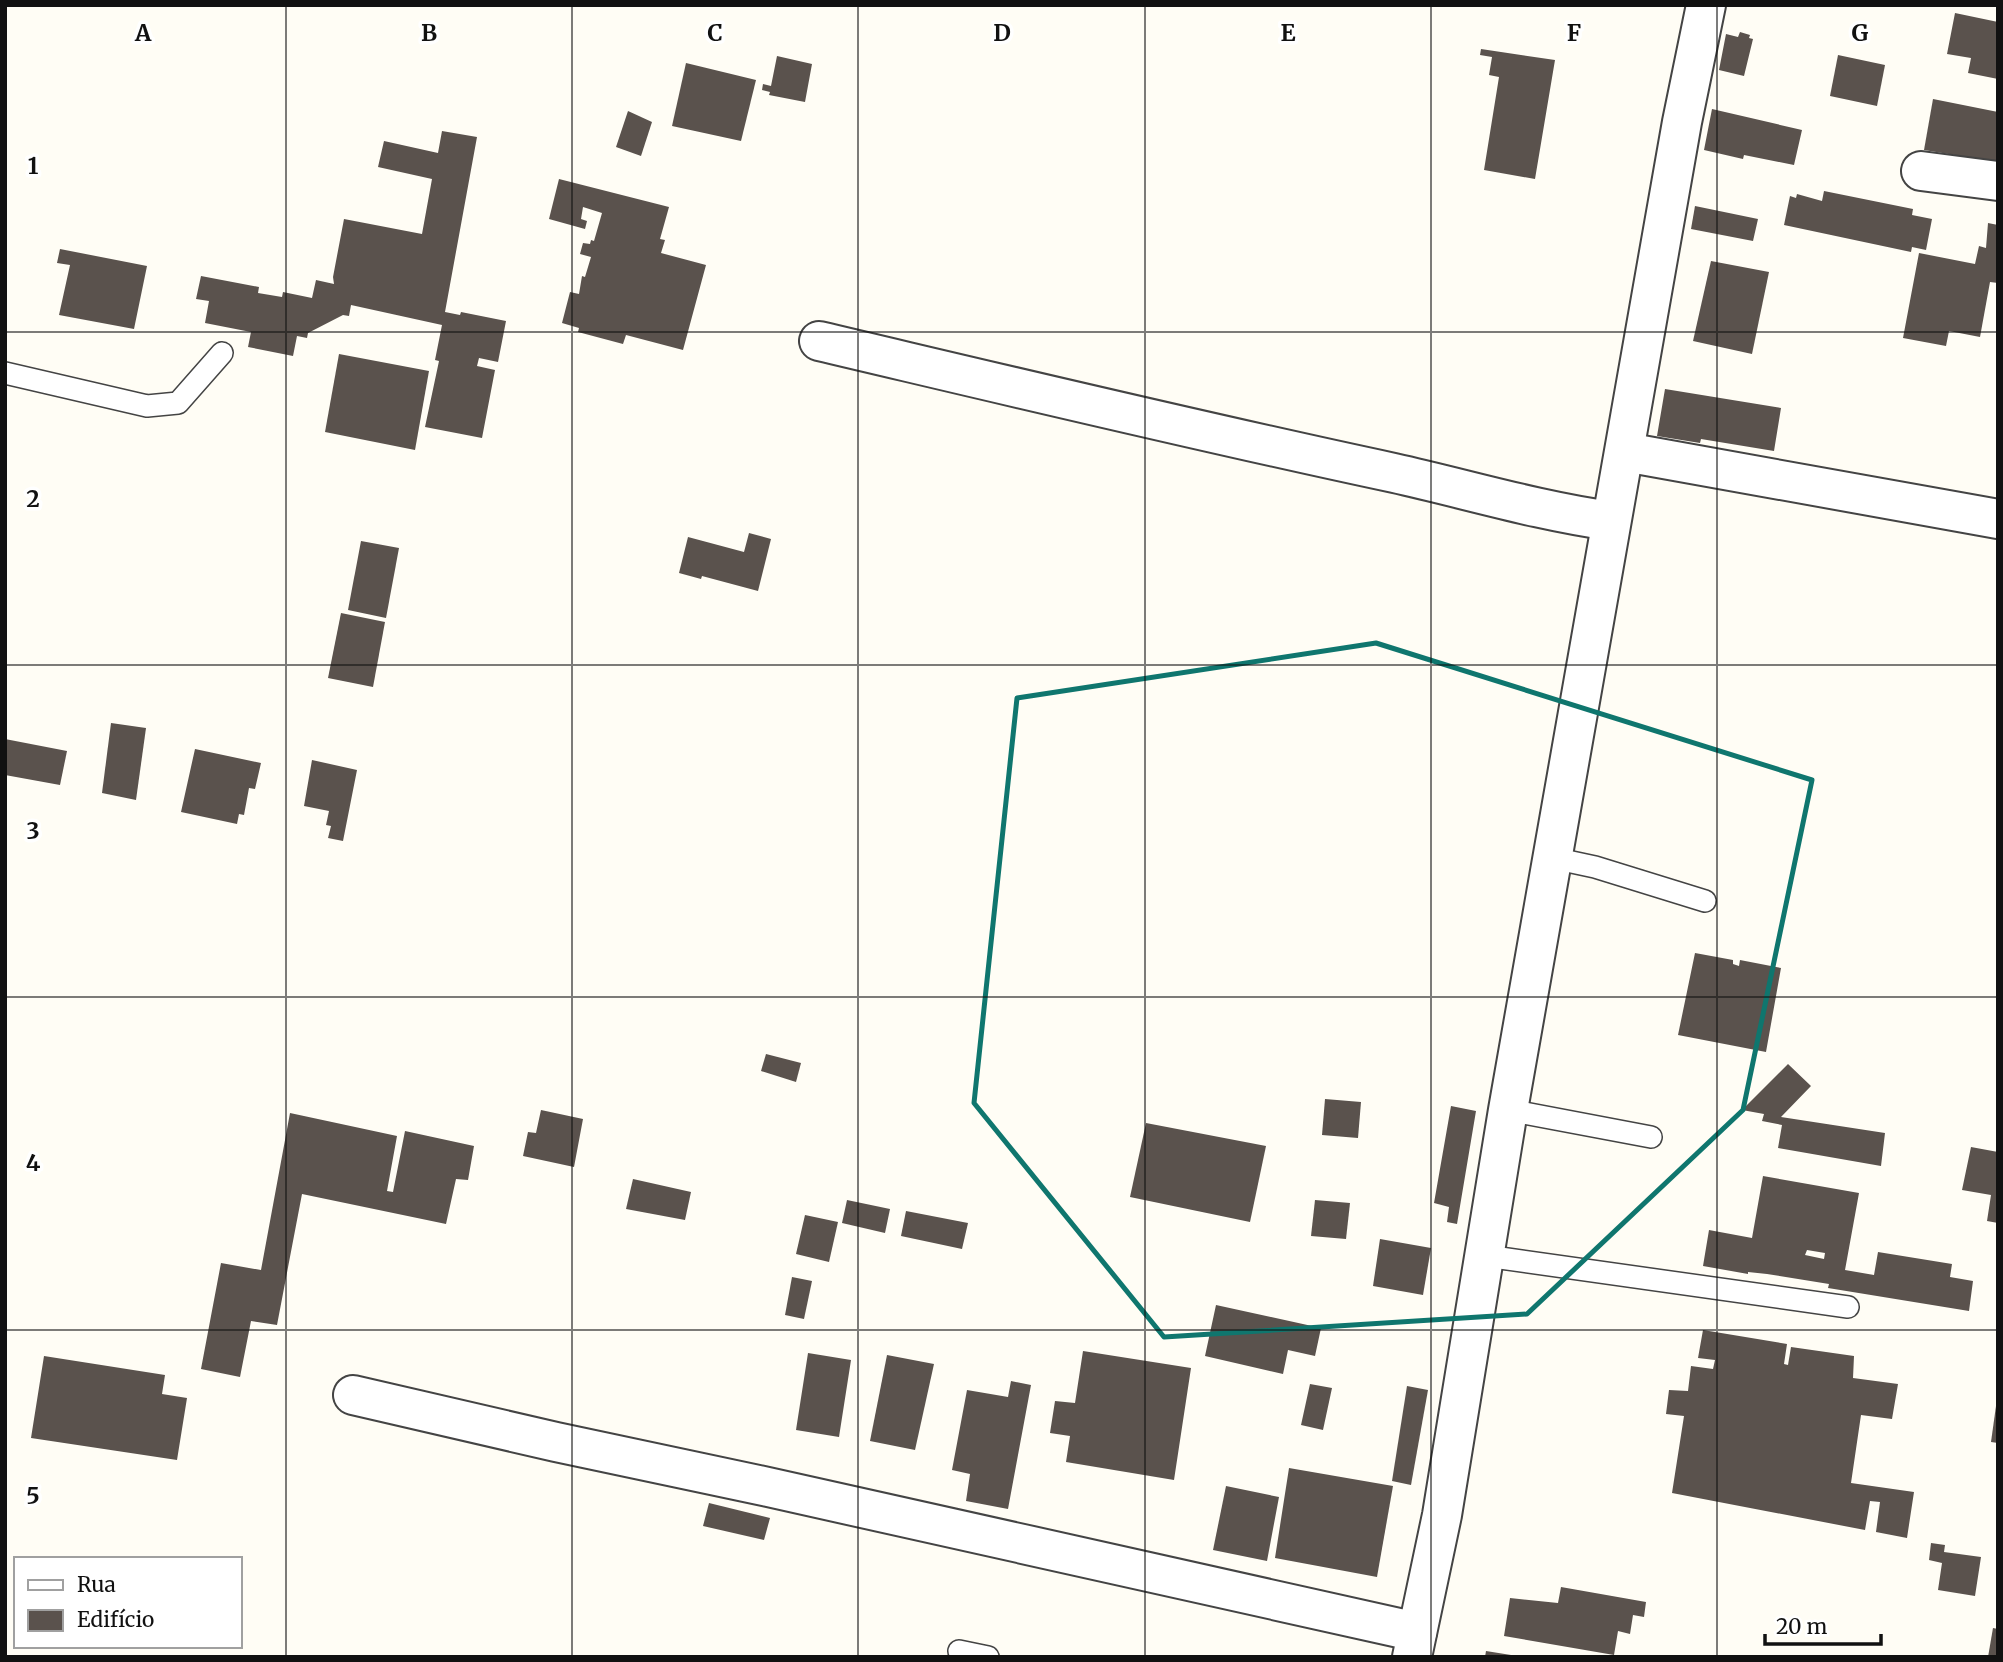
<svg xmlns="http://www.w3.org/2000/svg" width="2003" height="1662" font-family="Merriweather,serif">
  <rect width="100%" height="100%" fill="#fffdf5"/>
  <g fill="#5a524d" fill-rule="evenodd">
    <path d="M1955,13l43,9v57l-30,-6 3,-15 -24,-4z"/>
    <path d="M1740,32l10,3 -1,3 4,1 -9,37 -25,-6 7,-36 12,3z"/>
    <path d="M1481,49l74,11 -20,119 -51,-9 15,-93 -10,-2 3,-18 -12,-2z"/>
    <path d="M1838,55l47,10 -8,41 -47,-10z"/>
    <path d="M777,56l35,8 -7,38 -36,-7 1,-3 -8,-2 1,-6 8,2z"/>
    <path d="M686,63l70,17 -15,61 -69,-15z"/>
    <path d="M1933,99l65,13v50l-74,-12z"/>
    <path d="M1712,109l90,21 -8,35 -50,-10 -1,4 -39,-9z"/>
    <path d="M628,111l24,11 -11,34 -25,-9z"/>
    <path d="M442,131l35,6 -32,175 15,3 1,-3 45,9 -8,41 -19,-4 -2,8 18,4 -13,68 -57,-11 14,-66 -4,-1 7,-35 -91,-20 -2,11 -6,-1 -35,18 -1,5 -10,-2 -4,20 -45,-9 3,-15 -46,-9 4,-22 -13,-2 5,-23 58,11 -1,6 24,4 1,-5 29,6 4,-18 18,4 -1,-7 11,-58 78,15 10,-55 -54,-12 6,-26 54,12z"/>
    <path d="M559,179l110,28 -9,32 5,1 -4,13 45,12 -23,85 -57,-15 -3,9 -45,-12 1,-4 -17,-5 8,-31 9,2 3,-18 3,1 6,-20 -11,-3 3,-11 7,1 1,-4 3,1 8,-28 -19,-6 -2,12 6,2 -2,8 -36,-10z"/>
    <path d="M1824,191l89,18 -1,6 20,4 -6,31 -14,-3 -1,5 -127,-27 6,-29 6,2 1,-4 25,7z"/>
    <path d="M1695,206l63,13 -5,22 -62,-12z"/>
    <path d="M1988,223l10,2v58l-8,-1 -10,55 -31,-6 -3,15 -43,-8 16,-85 56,11 4,-18 7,2z"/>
    <path d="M60,249l87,17 -13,63 -75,-14 11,-50 -13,-2z"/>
    <path d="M1711,261l58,11 -17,82 -59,-13z"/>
    <path d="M339,354l90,17 -14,79 -90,-18z"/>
    <path d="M1665,389l116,19 -7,43 -73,-12 -1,4 -43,-7z"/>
    <path d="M749,533l22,6 -13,52 -56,-15 -1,3 -22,-6 9,-36 56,15z"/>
    <path d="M361,541l38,7 -13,70 -38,-8z"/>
    <path d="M341,613l44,9 -12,65 -45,-9z"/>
    <path d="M111,723l35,5 -10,72 -34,-7z"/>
    <path d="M5,739l62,12 -7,34 -55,-10z"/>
    <path d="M195,749l66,14 -6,26 -6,-1 -5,27 -5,-1 -2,10 -56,-12z"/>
    <path d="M312,760l45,10 -14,71 -15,-3 3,-12 -5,-1 3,-14 -25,-5z"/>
    <path d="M1695,953l38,7v4l6,2 1,-6 41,8 -15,84 -88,-17z"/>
    <path d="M766,1054l35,9 -5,19 -35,-11z"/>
    <path d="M1788,1064l23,22 -30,31 104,16 -4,33 -103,-18 4,-23 -20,-4 2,-7 -22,-4z"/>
    <path d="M1325,1099l36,3 -3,36 -36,-3z"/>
    <path d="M1451,1106l25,5 -19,113 -10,-2 2,-15 -15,-4z"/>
    <path d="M541,1110l42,9 -9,48 -51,-11 5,-24 8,1z"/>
    <path d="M290,1113l107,23 -10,55 6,1 12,-61 69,15 -6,34 -12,-1 -10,45 -144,-30 -25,131 -26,-4 -11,56 -39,-8 20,-106 40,7z"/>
    <path d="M1146,1123l120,23 -16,76 -120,-25z"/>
    <path d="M1971,1147l27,5v71l-11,-2 4,-26 -29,-5z"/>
    <path d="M1763,1176l96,17 -14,77 29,5 4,-23 74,12 -2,13 23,4 -4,30 -141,-23 1,-4 -62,-10 -19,-2v2l-45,-8 6,-36 43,8zM1807,1250l18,3 -1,6 -19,-4z"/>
    <path d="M633,1179l58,13 -6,28 -59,-11z"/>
    <path d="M847,1200l43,9 -5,24 -43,-10z"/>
    <path d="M1315,1200l35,3 -4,36 -35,-3z"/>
    <path d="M906,1211l62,12 -6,26 -61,-13z"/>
    <path d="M805,1215l33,7 -9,40 -33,-8z"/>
    <path d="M1380,1239l51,9 -8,47 -50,-9z"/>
    <path d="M792,1277l20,4 -8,38 -19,-4z"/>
    <path d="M1216,1305l105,23 -6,28 -27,-6 -5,24 -78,-18z"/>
    <path d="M1703,1330l84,14 -3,20 4,1 3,-18 63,9 -1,22 45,6 -6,35 -31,-4 -10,68 63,9 -7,46 -31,-6 4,-30 -10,-1 -5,29 -193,-37 12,-77 -18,-2 3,-24 19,1 3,-25 22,3 2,-9 -17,-2z"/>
    <path d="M1083,1351l108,17 -17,112 -108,-18 4,-26 -20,-3 5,-32 20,2z"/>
    <path d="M808,1353l43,7 -12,77 -43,-7z"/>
    <path d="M887,1355l47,9 -19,86 -45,-9z"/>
    <path d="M44,1356l121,19 -3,19 25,4 -10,62 -146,-22z"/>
    <path d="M1011,1381l20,4 -23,124 -42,-8 4,-27 -18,-4 15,-80 41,7z"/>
    <path d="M1310,1384l22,4 -9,42 -22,-5z"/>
    <path d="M1407,1386l21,4 -17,95 -19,-4z"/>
    <path d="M1996,1406l2,1v36l-7,-1z"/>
    <path d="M1289,1468l104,18 -16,91 -102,-19z"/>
    <path d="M1226,1486l53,11 -12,64 -54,-11z"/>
    <path d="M709,1503l61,15 -6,22 -61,-14z"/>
    <path d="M1931,1543l14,2 -1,7 37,5 -6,39 -37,-6 4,-27 -13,-3z"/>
    <path d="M1561,1587l85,15 -2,15 -11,-2 -3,19 -12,-3 -4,24 -110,-19 6,-38 48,5z"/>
    <path d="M1993,1628l5,1v28h-10z"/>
    <path d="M1486,1651l25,4v2h-26z"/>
  </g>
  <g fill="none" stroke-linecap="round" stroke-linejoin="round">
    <defs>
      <g id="lane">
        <path d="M5,373l142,33 31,-3 44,-50"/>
        <path d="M1553,858l42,9 110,34"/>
        <path d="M1508,1110l143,27"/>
        <path d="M1486,1256l362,51"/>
        <path d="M959,1651l29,6"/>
      </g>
      <g id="street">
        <path d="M1921,171l77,10"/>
        <path d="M819,341c191,45 382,91 575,132 72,16 144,38 217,48"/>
        <path d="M1625,452l373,67"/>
        <path d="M353,1395l203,47 212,45 649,145"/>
        <path d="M1412,1657l30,-142 66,-405 174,-988 24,-117"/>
      </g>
    </defs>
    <use href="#lane" stroke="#444" stroke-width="24"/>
    <use href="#street" stroke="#444" stroke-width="42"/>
    <use href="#lane" stroke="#fff" stroke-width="21"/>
    <use href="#street" stroke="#fff" stroke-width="38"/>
  </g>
  <path fill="none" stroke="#0f766e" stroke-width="5" stroke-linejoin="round" d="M1376,643l436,137 -69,330 -216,204 -363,23 -190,-234 43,-405z"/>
  <path fill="none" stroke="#111" stroke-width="2" stroke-opacity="0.55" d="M286,5v1652M572,5v1652M858,5v1652M1145,5v1652M1431,5v1652M1717,5v1652M5,332h1993M5,665h1993M5,997h1993M5,1330h1993"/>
  <g font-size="23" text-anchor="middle" font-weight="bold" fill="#111" stroke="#fff" stroke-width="7" stroke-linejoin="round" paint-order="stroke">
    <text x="143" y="41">A</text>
    <text x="429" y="41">B</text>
    <text x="715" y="41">C</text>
    <text x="1002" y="41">D</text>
    <text x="1288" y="41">E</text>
    <text x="1574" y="41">F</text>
    <text x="1860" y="41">G</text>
    <text x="33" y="174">1</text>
    <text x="33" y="507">2</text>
    <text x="33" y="839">3</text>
    <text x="33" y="1171">4</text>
    <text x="33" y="1504">5</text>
  </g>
  <rect width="2003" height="1662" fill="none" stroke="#111111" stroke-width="14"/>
  <rect x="14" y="1557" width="228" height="91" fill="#ffffff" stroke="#a0a0a0" stroke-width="2"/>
  <rect x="28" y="1580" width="35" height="10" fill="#ffffff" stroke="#a0a0a0" stroke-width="2"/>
  <text x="77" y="1592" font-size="21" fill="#111111">Rua</text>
  <rect x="28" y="1610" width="35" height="21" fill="#5a524d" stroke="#a0a0a0" stroke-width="2"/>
  <text x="77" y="1627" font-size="21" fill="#111111">Edifício</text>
  <path d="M1765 1634v10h116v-10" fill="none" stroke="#111111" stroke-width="3.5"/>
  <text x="1776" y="1634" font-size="21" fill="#111111" stroke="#ffffff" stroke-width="5" paint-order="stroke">20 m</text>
</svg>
